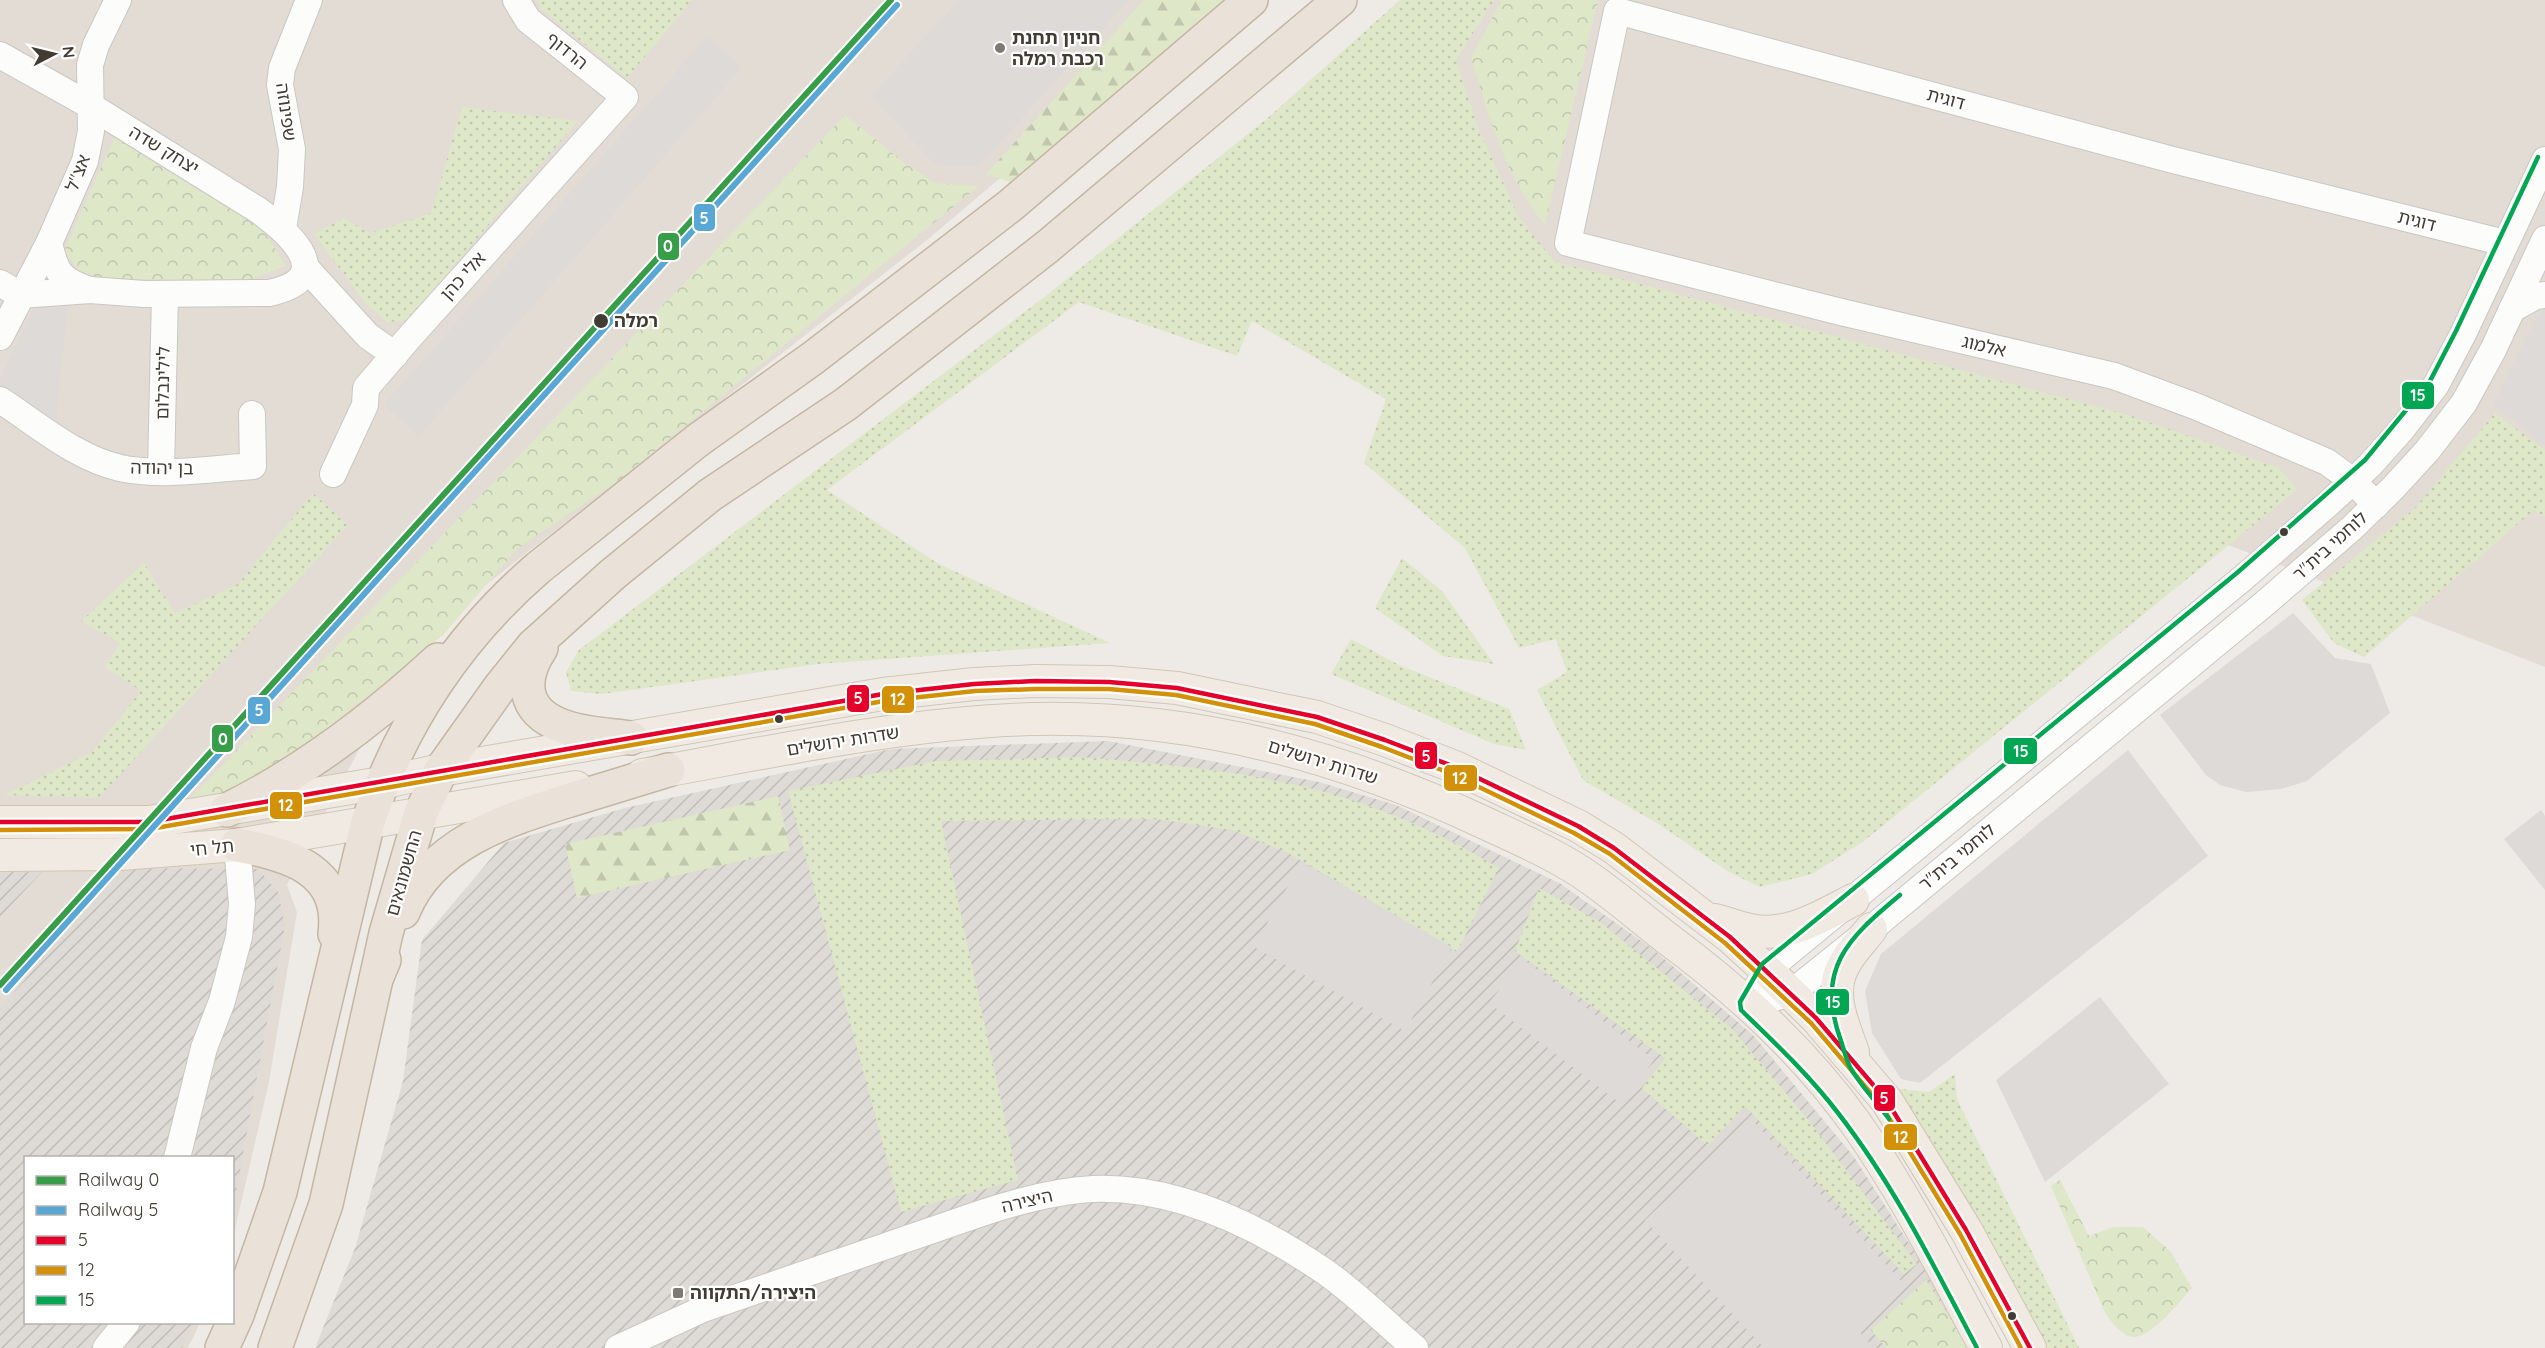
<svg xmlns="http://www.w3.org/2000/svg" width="2545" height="1348" font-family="Quicksand,'Noto Sans Hebrew',sans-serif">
  <defs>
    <pattern id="industrial-furrows" width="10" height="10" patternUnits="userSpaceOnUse" patternTransform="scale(1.5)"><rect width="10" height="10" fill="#dedad5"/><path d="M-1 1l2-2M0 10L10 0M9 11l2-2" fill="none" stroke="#c0bcb7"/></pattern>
    <pattern id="grass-dots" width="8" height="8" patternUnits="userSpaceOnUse" patternTransform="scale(1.5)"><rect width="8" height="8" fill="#dee7c8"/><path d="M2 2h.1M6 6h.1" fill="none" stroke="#c0c7ac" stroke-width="1.8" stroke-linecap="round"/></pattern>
    <pattern id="forest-firs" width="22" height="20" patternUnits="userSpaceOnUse" patternTransform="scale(1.5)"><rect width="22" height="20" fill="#dee7c8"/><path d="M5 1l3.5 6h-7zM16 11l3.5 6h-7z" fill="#c0c7ac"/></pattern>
    <pattern id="park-crowns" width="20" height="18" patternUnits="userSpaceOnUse" patternTransform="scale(1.5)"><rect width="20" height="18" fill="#dee7c8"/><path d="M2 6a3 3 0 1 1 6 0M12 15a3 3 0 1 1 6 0" fill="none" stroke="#c0c7ac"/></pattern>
  </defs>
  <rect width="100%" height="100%" fill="#eeebe7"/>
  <g fill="#e2dcd4">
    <path d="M0,0h1211l-284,240 -508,397 -132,248 10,27 -28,170 -36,156 -1,-80h-206v164l174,1 -12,25h-188z"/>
    <path d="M1482,0h1063v667l-1270,-489z"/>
  </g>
  <g fill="url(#industrial-furrows)">
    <path d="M1108,741l211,41 77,23 165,79 93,66 99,85 101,122 122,191h-1661l40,-100 48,-167 19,-141 82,-97 121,-35 266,-59z"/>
    <path d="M123,868l135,1 20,23 7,33 -52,283 -1,-50h-206v164l169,1 -13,25h-182v-340z"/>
    <path d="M0,872h42l-42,45z"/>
  </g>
  <g fill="url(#grass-dots)">
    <path d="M537,0h155l-65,78 -85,-68z"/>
    <path d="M1400,0h94l-38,60 23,70 40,87 35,44 578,155 147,52 19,21 -434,352 -52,33 -52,13 -31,-15 -69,-47 -77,-45 -46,-90 30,-18 -11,-33 -37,9 -54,-100 -101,-85 22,-64 -134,-78 -15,35 -158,-54 -252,188 110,73 173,80 -292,21 -216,30 -31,-3 -5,-19 13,-22 468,-355 222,-178z"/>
    <path d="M462,107l116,14 -171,199 -19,2 -22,-18 -52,-70 29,-16 28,15 60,-20z"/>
    <path d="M2495,413l50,37v67l-11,-7 -170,147 -30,-14 -32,-43 112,-91z"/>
    <path d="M313,493l35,32 -249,273 -95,-3 88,-43 49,-61 -36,-24 15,-24 -39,-22 63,-58 31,50 63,-29z"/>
    <path d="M1402,558l40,33 52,73 -51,-8 -68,-48z"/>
    <path d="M1351,639l48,26 110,44 17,41 -32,-6 -163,-70z"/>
    <path d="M1079,757c74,6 149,12 222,29 69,16 137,45 198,82l-42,84 -169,-99 -56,-23 -77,-11 -214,2 77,359 -117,32 -113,-421 148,-30z"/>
    <path d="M1539,888l61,34 132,107 74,88 111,147 -13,10 -159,-168 -37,40 -66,-58 23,-30 -150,-107z"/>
    <path d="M1955,1074l2,25 122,249h-33l-154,-260 37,4z"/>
  </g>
  <g fill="url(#forest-firs)">
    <path d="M1144,0h82l-214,183 -26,-9z"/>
    <path d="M778,796l12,54 -213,48 -12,-54z"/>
  </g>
  <g fill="url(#park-crowns)">
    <path d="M1502,0h96l-53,225c-41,-50 -55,-107 -74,-167z"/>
    <path d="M845,115l61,49 29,19 44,3 -365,298 -96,64 -75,87 -119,96 -66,46 -31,15 -38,8z"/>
    <path d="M116,134l101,58 46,38 23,36 -40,15 -161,-3 -21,-27z"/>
    <path d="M2060,1180l29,56 25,-9h29l28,25 21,36c-12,13 -40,49 -58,49 -13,-1 -22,-15 -29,-24l-54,-127z"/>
    <path d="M1926,1280l43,68h-83l-15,-18z"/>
  </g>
  <g fill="#dddad7">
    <path d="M959,0h170l-148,163 -18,4 -29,-4 -63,-67z"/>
    <path d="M707,37l35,30 -323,369 -35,-31z"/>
    <path d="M68,306l-12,118 -56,-30v-15l33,-70z"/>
    <path d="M2545,308v137l-52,-41 44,-88z"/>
    <path d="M2293,613l42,45 36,6 19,49 -83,68 -26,8 -35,3 -26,-7 -14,-10 -46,-60z"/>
    <path d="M2128,750l80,106 -288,227 -19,-4 -29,-46 -7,-42 16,-37z"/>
    <path d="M2541,810l4,6v74l-41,-51z"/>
    <path d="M1301,862l151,85 -47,84 -151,-84z"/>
    <path d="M1523,959l131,101 -33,44 -132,-101z"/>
    <path d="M2100,997l69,87 -124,98 -49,-102z"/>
    <path d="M1752,1120l151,163 -47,45 18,20h-110l-119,-128z"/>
  </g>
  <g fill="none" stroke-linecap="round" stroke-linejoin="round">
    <defs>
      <g id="minor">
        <path d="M0,55l89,50 169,105c33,24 81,68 11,83l-125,1 -54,-4 -70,5"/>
        <path d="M283,228l7,-41 2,-38 -12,-64 2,-17 27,-68"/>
        <path d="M49,243c7,30 11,37 41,47"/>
        <path d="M306,268l62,68 27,19"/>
        <path d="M0,283l20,12"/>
        <path d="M2512,309l24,-13 9,-1"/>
        <path d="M0,337l49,-94 36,-82 6,-30 -1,-66 6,-20 22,-45"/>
        <path d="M0,400c37,24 76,58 120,68 42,9 90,1 133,-2l-1,-52"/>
        <path d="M161,471l4,-177"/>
        <path d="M333,474l32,-69 1,-17 41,-48 218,-243 -97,-77 -12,-20"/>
        <path d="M2376,505l-23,-24 -26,-19 -132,-56 -81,-30 -273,-64 -273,-69 49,-232 556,149 332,83"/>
        <path d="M1774,998l17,-5 80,-64 393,-325 88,-76 41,-40 34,-37 37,-48 29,-53 52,-111"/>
        <path d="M1747,1005l20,-35 476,-392 86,-75 41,-38 32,-36 34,-44 27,-51 82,-174"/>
        <path d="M177,1158l27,-110 18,-47 17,-64 3,-33 -5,-59"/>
        <path d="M106,1348l21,-26"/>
        <path d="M618,1348l85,-39 279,-96c36,-12 73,-22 111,-24 82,-3 161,35 228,80 33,22 63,53 94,79"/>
      </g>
      <g id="major">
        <path d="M642,775c129,-23 260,-52 391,-56 160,-4 308,37 452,104 36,17 74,33 106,56 27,19 51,40 77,60 70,52 138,114 189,186 49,70 88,148 129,223"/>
        <path d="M0,822h149l232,-39 60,-13 442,-76 91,-10 61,-3 74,1 68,6 140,29 68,23 70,27 123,59 36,22 116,89 45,41 41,40 71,83 79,129 64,118"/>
        <path d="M0,855l120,-1 117,-9 339,-58"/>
        <path d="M1715,920c12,3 24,8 36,10 36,8 71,-14 102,-30"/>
        <path d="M1853,1052c-8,-23 -21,-50 -14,-75 5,-18 21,-34 32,-48"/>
      </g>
      <g id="highway">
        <path d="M541,648c-21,32 -19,63 21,78 20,8 47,9 69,12"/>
        <path d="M227,810c77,-38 148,-92 211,-150"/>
        <path d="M237,845c52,9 106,25 98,89"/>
        <path d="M403,912c28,-69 103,-92 167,-112 33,-10 65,-20 98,-30"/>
        <path d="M376,979l10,-46 35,-120 20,-43 59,-83 33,-41 80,-72 97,-79 136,-91 201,-157 293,-247"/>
        <path d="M222,1348l15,-33 43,-123 88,-370c33,-99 91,-186 170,-254l160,-128 115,-82 198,-153 240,-205"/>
        <path d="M275,1348l51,-144 50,-225 8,-19"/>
      </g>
    </defs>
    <use href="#minor" stroke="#cac7c3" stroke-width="28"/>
    <use href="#major" stroke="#d0c6b5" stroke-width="34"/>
    <use href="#highway" stroke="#c5b6a3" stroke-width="36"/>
    <use href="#minor" stroke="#fcfcfb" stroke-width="26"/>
    <use href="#major" stroke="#f0eae2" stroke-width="32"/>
    <use href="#highway" stroke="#eae2d9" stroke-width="33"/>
    <defs>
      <path id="bus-1" d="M0,822h149l734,-128 91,-10 61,-3 74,1 68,6 140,29 68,23 70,27 123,59 36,22 116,89 86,81 71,83 79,129 64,118"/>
      <path id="bus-2" d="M0,830l150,-1 734,-128 91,-10 60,-2h74l67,6 139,29 67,23 70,27 122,59 36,21 115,89 86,80 70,82 79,129 61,114"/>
      <g id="bus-3">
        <path d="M1889,1119c-12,-17 -29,-34 -39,-52 -4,-8 -6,-17 -9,-26 -26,-72 6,-102 59,-146"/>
        <path d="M1977,1348c-42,-80 -83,-163 -139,-235 -29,-38 -63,-70 -97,-103l-1,-8 22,-38 476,-392 127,-112 65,-79 26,-50 82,-174"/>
      </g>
    </defs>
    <use href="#bus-1" stroke="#fff" stroke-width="9"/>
    <use href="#bus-2" stroke="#fff" stroke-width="9"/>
    <use href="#bus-3" stroke="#fff" stroke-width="9"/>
    <use href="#bus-1" stroke="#e4002b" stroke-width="4.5"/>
    <use href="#bus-2" stroke="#d3910a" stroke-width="4.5"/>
    <use href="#bus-3" stroke="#00a651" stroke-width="4.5"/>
    <defs>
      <path id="rail-1" d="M0,985l891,-985"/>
      <path id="rail-2" d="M6,990l891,-985"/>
    </defs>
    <use href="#rail-1" stroke="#fff" stroke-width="10"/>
    <use href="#rail-2" stroke="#fff" stroke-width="10"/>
    <use href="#rail-1" stroke="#389d48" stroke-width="6"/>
    <use href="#rail-2" stroke="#59a7d5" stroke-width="6"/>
  </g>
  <g fill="#7f7973" stroke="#fff" stroke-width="2">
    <circle cx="1000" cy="48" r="6"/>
    <rect x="672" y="1287" width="12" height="12" rx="3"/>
  </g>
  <g fill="#433c34" stroke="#fff" stroke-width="2">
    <circle cx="601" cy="321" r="8"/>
    <circle cx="2284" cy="532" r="5"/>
    <circle cx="779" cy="719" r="5"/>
    <circle cx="2012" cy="1316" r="5"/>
  </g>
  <g text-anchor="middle" stroke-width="4.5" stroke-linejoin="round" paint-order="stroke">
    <g font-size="18" font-weight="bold" fill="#433c34" stroke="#fff" text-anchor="start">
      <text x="1012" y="44">חניון תחנת<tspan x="1012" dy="21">רכבת רמלה</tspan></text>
      <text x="690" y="1299">היצירה/התקווה</text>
    </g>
    <g font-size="18" fill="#433c34" stroke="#fff">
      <text transform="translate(567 51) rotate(39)" y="6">הרדוף</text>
      <text transform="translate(1946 99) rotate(15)" y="6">דוגית</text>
      <text transform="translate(286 112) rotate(82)" y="6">שפינוזה</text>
      <text transform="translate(164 150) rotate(31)" y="6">יצחק שדה</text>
      <text transform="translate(78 173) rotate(-69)" y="6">אצ"ל</text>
      <text transform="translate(2417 221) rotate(14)" y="6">דוגית</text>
      <text transform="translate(463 276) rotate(-48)" y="6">אלי כהן</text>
      <text transform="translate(1984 346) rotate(13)" y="6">אלמוג</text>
      <text transform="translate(163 383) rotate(-89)" y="6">לילינבלום</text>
      <text transform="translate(162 468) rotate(1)" y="6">בן יהודה</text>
      <text transform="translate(2330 546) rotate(-42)" y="6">לוחמי בית"ר</text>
      <text transform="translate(843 741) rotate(-9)" y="6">שדרות ירושלים</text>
      <text transform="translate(1323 762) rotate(17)" y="6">שדרות ירושלים</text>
      <text transform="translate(212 848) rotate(-6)" y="6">תל חי</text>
      <text transform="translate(1957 857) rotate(-40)" y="6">לוחמי בית"ר</text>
      <text transform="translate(404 873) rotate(-74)" y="6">החשמונאים</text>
      <text transform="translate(1027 1201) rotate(-13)" y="6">היצירה</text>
    </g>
    <g font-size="18" font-weight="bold" fill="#433c34" stroke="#fff" text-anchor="start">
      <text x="614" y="327">רמלה</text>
    </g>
  </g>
  <g stroke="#fff" stroke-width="2">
    <rect x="693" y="203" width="23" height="29" rx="6" fill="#59a7d5"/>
    <rect x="657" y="232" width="23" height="29" rx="6" fill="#389d48"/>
    <rect x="2401" y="381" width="34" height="29" rx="6" fill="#00a651"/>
    <rect x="846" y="684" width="24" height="29" rx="6" fill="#e4002b"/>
    <rect x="881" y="685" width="34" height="29" rx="6" fill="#d3910a"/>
    <rect x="247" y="696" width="24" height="29" rx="6" fill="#59a7d5"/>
    <rect x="211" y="724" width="23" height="29" rx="6" fill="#389d48"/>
    <rect x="2003" y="737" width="35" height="28" rx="6" fill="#00a651"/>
    <rect x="1414" y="741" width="24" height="29" rx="6" fill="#e4002b"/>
    <rect x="1443" y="764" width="35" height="28" rx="6" fill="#d3910a"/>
    <rect x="269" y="791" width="34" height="29" rx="6" fill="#d3910a"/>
    <rect x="1815" y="988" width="35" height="28" rx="6" fill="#00a651"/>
    <rect x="1873" y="1084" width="23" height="28" rx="6" fill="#e4002b"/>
    <rect x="1883" y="1123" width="35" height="28" rx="6" fill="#d3910a"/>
  </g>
  <g font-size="16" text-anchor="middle" font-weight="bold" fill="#fff">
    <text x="704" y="224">5</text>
    <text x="668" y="252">0</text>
    <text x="2418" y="401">15</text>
    <text x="858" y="704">5</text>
    <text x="898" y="705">12</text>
    <text x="259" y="716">5</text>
    <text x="223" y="745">0</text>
    <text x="2021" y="757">15</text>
    <text x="1426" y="762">5</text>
    <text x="1460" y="784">12</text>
    <text x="286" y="811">12</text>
    <text x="1833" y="1008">15</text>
    <text x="1884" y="1104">5</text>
    <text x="1901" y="1143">12</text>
  </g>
  <rect x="24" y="1156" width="210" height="168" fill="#ffffff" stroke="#b4b1ae" stroke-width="1.5"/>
  <rect x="36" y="1176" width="30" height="9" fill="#389d48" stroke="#b4b1ae" stroke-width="1.5"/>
  <text x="78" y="1186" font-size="18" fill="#433c34">Railway 0</text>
  <rect x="36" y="1206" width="30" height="9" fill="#59a7d5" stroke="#b4b1ae" stroke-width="1.5"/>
  <text x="78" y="1216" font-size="18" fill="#433c34">Railway 5</text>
  <rect x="36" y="1236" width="30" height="9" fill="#e4002b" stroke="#b4b1ae" stroke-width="1.5"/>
  <text x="78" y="1246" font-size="18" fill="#433c34">5</text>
  <rect x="36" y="1266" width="30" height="9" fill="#d3910a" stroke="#b4b1ae" stroke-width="1.5"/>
  <text x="78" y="1276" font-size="18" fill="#433c34">12</text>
  <rect x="36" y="1296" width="30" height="9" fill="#00a651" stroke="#b4b1ae" stroke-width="1.5"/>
  <text x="78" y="1306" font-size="18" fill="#433c34">15</text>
  <g transform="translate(54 54) rotate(83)" stroke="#ffffff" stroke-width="4.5" paint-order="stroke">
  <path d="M0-4.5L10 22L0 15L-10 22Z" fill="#433c34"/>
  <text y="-9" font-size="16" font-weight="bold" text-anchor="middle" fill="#433c34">N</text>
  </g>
</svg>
